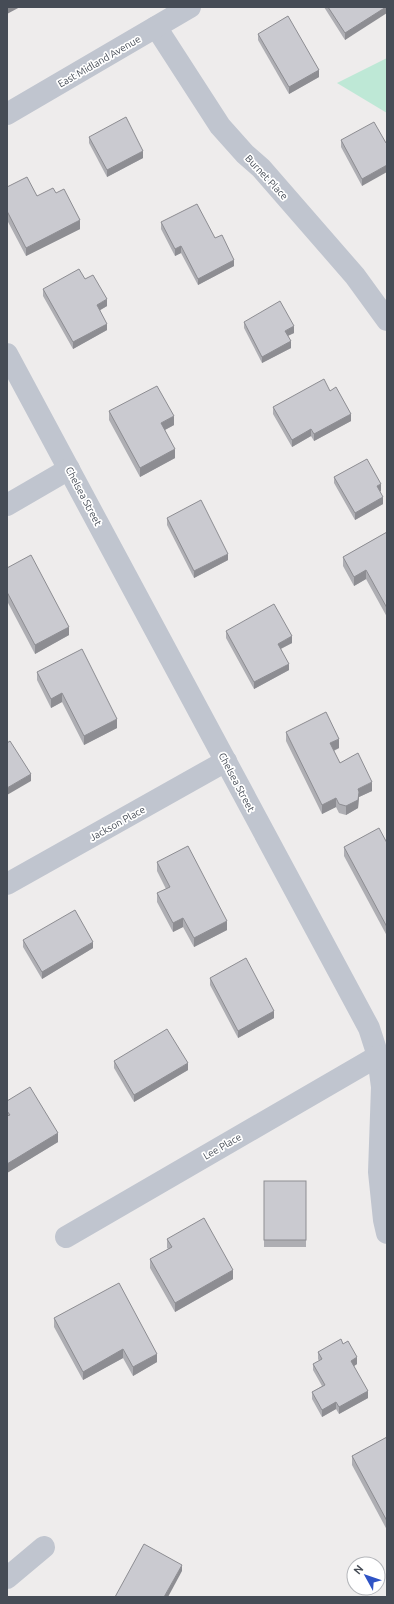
<svg xmlns="http://www.w3.org/2000/svg" width="394" height="1604" font-family="Ubuntu,sans-serif">
  <rect width="100%" height="100%" fill="#eeecec"/>
  <path fill="#bee8d6" d="M387,58v55l-50,-30z"/>
  <g fill="none" stroke-linecap="round" stroke-linejoin="round">
    <g stroke="#c0c5cf" stroke-width="22">
      <path d="M156,27l64,99 25,28 16,14 94,108 32,44"/>
      <path d="M7,354l362,674 9,28 4,31 -3,85 5,48 3,13"/>
      <path d="M7,505l62,-36"/>
      <path d="M7,884l219,-123"/>
      <path d="M66,1237l312,-181"/>
      <path d="M7,1578l37,-31"/>
    </g>
    <path stroke="#c0c5cf" stroke-width="22" d="M7,114l183,-107"/>
  </g>
  <g fill="#aeaeb3">
    <path d="M324,7h63l-42,33z"/>
    <path d="M258,34l61,43 -30,17 -31,-54z"/>
    <path d="M89,137l54,21 -36,19 -18,-34z"/>
    <path d="M341,140l45,3 -24,43 -21,-39z"/>
    <path d="M7,187l30,9 19,-3 24,36 -54,27 -19,-36z"/>
    <path d="M161,222l54,16 19,28 -36,19 -17,-32 -6,3 -14,-27z"/>
    <path d="M43,289l64,17 -7,4 7,20 -34,19 -30,-53z"/>
    <path d="M244,322l50,11 -6,3 3,12 -29,15 -18,-35z"/>
    <path d="M330,391l21,30 -37,20 -3,-5 -19,11 -19,-33v-7z"/>
    <path d="M109,411l65,14 -9,5 10,28 -35,19 -31,-57z"/>
    <path d="M334,477l47,14h-1l3,13 -28,16 -21,-37z"/>
    <path d="M167,518l61,42 -34,18 -27,-53z"/>
    <path d="M387,532v85l-21,-38 -12,7 -11,-20v-9z"/>
    <path d="M7,568l62,67 -34,19 -28,-53z"/>
    <path d="M226,631l66,12 -11,6 8,21 -35,19 -28,-51z"/>
    <path d="M37,672l80,56 -33,17 -22,-43 -11,6 -14,-28z"/>
    <path d="M286,732l53,16 -5,3 6,12 32,28 -13,6 -1,11 -12,7 -7,-2 -3,-6 -14,7 -36,-73z"/>
    <path d="M387,843v93l-43,-80v-9z"/>
    <path d="M157,862l70,68 -33,17 -11,-20 -10,5 -16,-30v-9l9,-4 -9,-18z"/>
    <path d="M23,940l70,8 -51,31 -19,-32z"/>
    <path d="M210,978l64,40 -36,20 -28,-53z"/>
    <path d="M114,1061l74,9 -54,32 -20,-34z"/>
    <path d="M7,1101l51,41 -51,31z"/>
    <rect x="264" y="1181" width="42" height="66"/>
    <path d="M167,1239l66,40 -58,33 -25,-44v-9l18,-10 -1,-1z"/>
    <path d="M54,1318l103,44 -24,14 -10,-18 -40,22 -29,-53z"/>
    <path d="M343,1344l14,20 -3,2 14,32 -29,16 -3,-5 -14,8 -10,-18v-7l10,-6 -9,-16v-6l6,-3 -1,-2v-7z"/>
    <path d="M387,1437v93l-35,-65v-9z"/>
  </g>
  <g fill="#8d8d92">
    <path d="M7,7h13l-13,7z"/>
    <path d="M386,7h1v6l-42,27v-7z"/>
    <path d="M319,70v7l-30,17v-7z"/>
    <path d="M143,151v7l-36,19v-7z"/>
    <path d="M387,165v7l-25,14v-7z"/>
    <path d="M80,220v9l-54,27v-8z"/>
    <path d="M181,246v7l-6,3v-7z"/>
    <path d="M234,260v6l-36,19v-6z"/>
    <path d="M107,299v7l-10,6v-7z"/>
    <path d="M107,324v6l-34,19v-7z"/>
    <path d="M294,326v7l-9,4v-6z"/>
    <path d="M291,341v7l-29,15v-6z"/>
    <path d="M351,414v7l-37,20v-7z"/>
    <path d="M174,416v9l-13,7v-9z"/>
    <path d="M311,429v7l-19,11v-7z"/>
    <path d="M175,449v9l-35,19v-9z"/>
    <path d="M381,484v7l-4,2v-7z"/>
    <path d="M383,497v7l-28,16v-7z"/>
    <path d="M228,554v6l-34,18v-7z"/>
    <path d="M366,570v9l-12,7v-9z"/>
    <path d="M69,627v8l-34,19v-9z"/>
    <path d="M292,636v7l-14,7v-6z"/>
    <path d="M289,664v6l-35,19v-7z"/>
    <path d="M62,693v9l-11,6v-9z"/>
    <path d="M117,719v9l-33,17v-9z"/>
    <path d="M339,739v9l-9,4v-9z"/>
    <path d="M31,774v7l-24,14v-7z"/>
    <path d="M372,782v9l-13,6 -1,11 -12,7v-9l12,-17z"/>
    <path d="M336,798v9l-14,7v-9z"/>
    <path d="M183,918v9l-10,5v-9z"/>
    <path d="M227,921v9l-33,17v-9z"/>
    <path d="M93,942v6l-51,31v-7z"/>
    <path d="M274,1011v7l-36,20v-7z"/>
    <path d="M188,1063v7l-54,32v-7z"/>
    <path d="M58,1133v9l-51,31v-9z"/>
    <path d="M233,1270v9l-58,33v-9z"/>
    <path d="M123,1349v9l-40,22v-8z"/>
    <path d="M157,1354v8l-24,14v-9z"/>
    <path d="M357,1357v7l-6,4v-7z"/>
    <path d="M368,1391v7l-29,16v-7z"/>
    <path d="M336,1402v7l-14,8v-7z"/>
    <path d="M182,1565v6l-14,26h-4z"/>
  </g>
  <g fill="#cacad0" stroke="#8d8d92">
    <path d="M328,7h58l-41,26z"/>
    <path d="M288,16l31,54 -30,17 -31,-53z"/>
    <path d="M126,117l17,34 -36,19 -18,-33z"/>
    <path d="M374,122l12,21 1,-1v23l-25,14 -21,-39z"/>
    <path d="M27,177l10,19 16,-8 3,5 8,-4 16,31 -54,28 -19,-37v-24z"/>
    <path d="M197,204l18,34 7,-3 12,25 -36,19 -17,-33 -6,3 -14,-27z"/>
    <path d="M79,269l6,10 8,-4 14,24 -10,6 10,19 -34,18 -30,-53z"/>
    <path d="M280,301l14,25 -9,5 6,10 -29,16 -18,-35z"/>
    <path d="M324,379l6,12 6,-4 15,27 -37,20 -3,-5 -19,11 -19,-33z"/>
    <path d="M157,386l17,30 -13,7 14,26 -35,19 -31,-57z"/>
    <path d="M367,459l14,25 -4,2 6,11 -28,16 -21,-36z"/>
    <path d="M201,500l27,54 -34,17 -27,-53z"/>
    <path d="M387,532v76l-21,-38 -12,7 -11,-20z"/>
    <path d="M31,555l38,72 -34,18 -28,-53v-24z"/>
    <path d="M274,604l18,32 -14,8 11,20 -35,18 -28,-51z"/>
    <path d="M82,649l35,70 -33,17 -22,-43 -11,6 -14,-27z"/>
    <path d="M326,712l13,27 -9,4 10,20 18,-10 14,29 -14,7 1,3 -1,8 -12,6 -7,-2 -3,-6 -14,7 -36,-73z"/>
    <path d="M10,741l21,33 -24,14v-45z"/>
    <path d="M379,828l8,15v84l-43,-80z"/>
    <path d="M188,846l39,75 -33,17 -11,-20 -10,5 -16,-30 13,-6 -13,-25z"/>
    <path d="M75,910l18,32 -51,30 -19,-32z"/>
    <path d="M246,958l28,53 -36,20 -28,-53z"/>
    <path d="M167,1029l21,34 -54,32 -20,-34z"/>
    <path d="M30,1087l28,46 -51,31v-48l3,-1 -3,-4v-10z"/>
    <rect x="264" y="1181" width="42" height="59"/>
    <path d="M204,1218l29,52 -58,33 -25,-44 22,-12 -5,-8z"/>
    <path d="M119,1283l38,71 -24,13 -10,-18 -40,23 -29,-54z"/>
    <path d="M341,1339l2,5 5,-3 9,16 -6,4 17,30 -29,16 -3,-5 -14,8 -10,-18 13,-7 -12,-21 9,-5 -4,-7z"/>
    <path d="M387,1437v84l-35,-65z"/>
    <path d="M144,1544l38,21 -18,32h-49z"/>
  </g>
  <g text-anchor="middle" stroke-width="3.5" stroke-linejoin="round" paint-order="stroke">
    <g font-size="10" fill="#464c56" stroke="#fff">
      <text transform="translate(99 61) rotate(-30)" y="4">East Midland Avenue</text>
      <text transform="translate(267 177) rotate(47)" y="4">Burnet Place</text>
      <text transform="translate(84 496) rotate(62)" y="4">Chelsea Street</text>
      <text transform="translate(237 782) rotate(62)" y="4">Chelsea Street</text>
      <text transform="translate(117 823) rotate(-29)" y="4">Jackson Place</text>
      <text transform="translate(222 1146) rotate(-30)" y="4">Lee Place</text>
    </g>
  </g>
  <rect width="394" height="1604" fill="none" stroke="#464c56" stroke-width="16"/>
  <g transform="translate(366 1576) rotate(310)"><circle r="19" fill="#ffffff" stroke="#b5b7bb"/>
  <path d="M0-3L7 15L0 10L-7 15Z" fill="#2e53c5"/>
  <text y="-6" font-size="11" font-weight="bold" text-anchor="middle" fill="#464c56">N</text>
  </g>
</svg>
